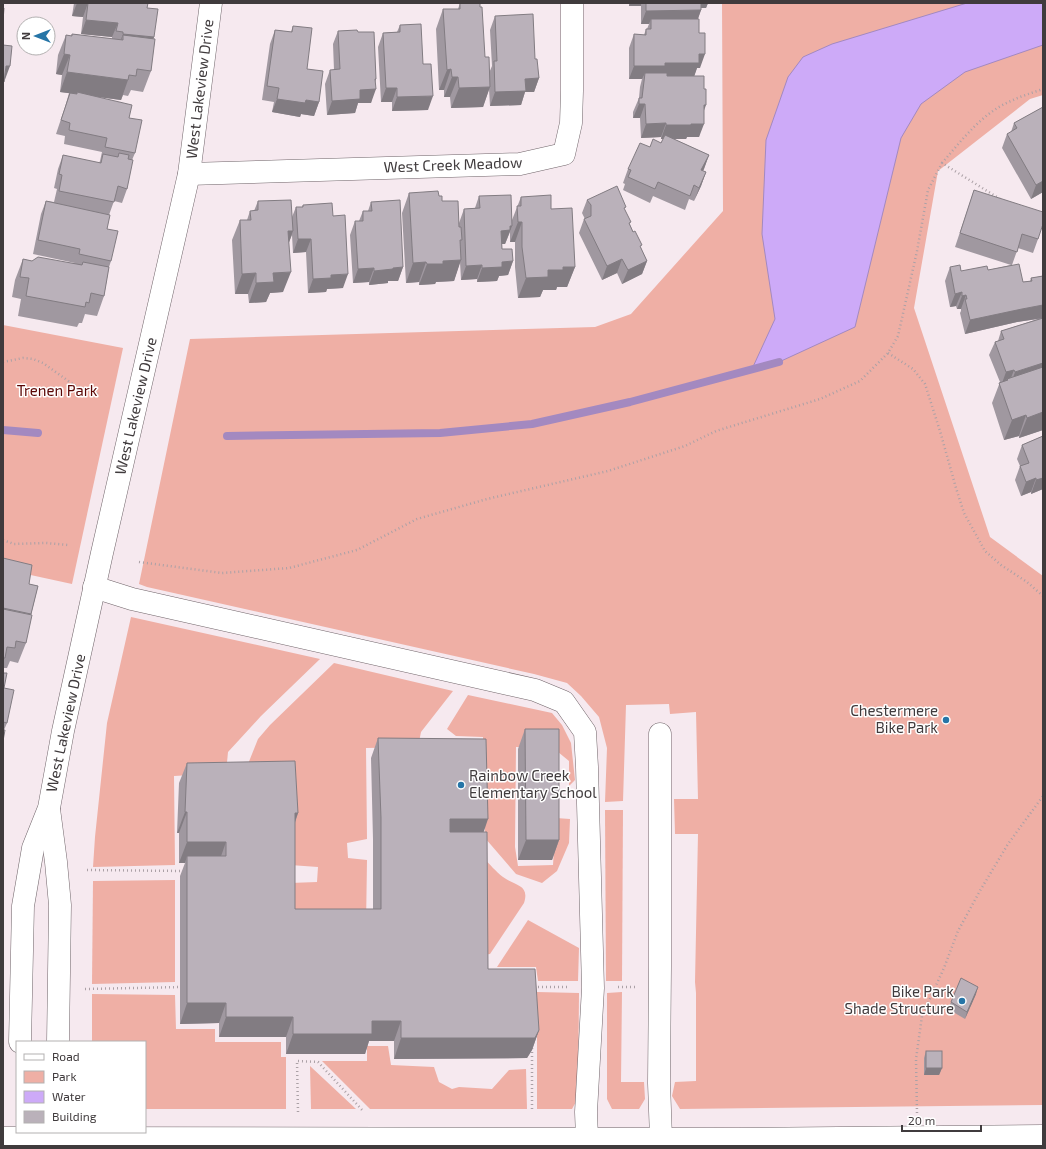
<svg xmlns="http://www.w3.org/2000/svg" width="1046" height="1149" font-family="'Exo 2',sans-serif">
  <rect width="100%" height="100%" fill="#f6e9ef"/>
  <g fill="#efafa5">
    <path d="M722,3h321v92l-13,4 -92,72 -24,137 76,229 53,39v529l-363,4 -8,-13 3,-14 21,-1v-88l-1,-11 3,-148h-23l-1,-35h24l-2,-87 -26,2 -1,-10 -43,1 -3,96 -18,1 2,-54 -8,-31 -18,-21 -14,-13 -33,-9 -387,-87 -8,-3 51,-245 405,-12 36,-13 92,-103z"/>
    <path d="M3,325l120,23 -51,236 -69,-15z"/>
    <path d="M131,617l189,42 -59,57 -33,36 -2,21 -52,3 1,89 -82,2 2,-30 12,-114z"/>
    <path d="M334,663l119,28 -32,41 -3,15 -52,1 1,91 -20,4 1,15 19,2 -1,66h-76v-43l27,-1 1,-15 -28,-2 -46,-91 14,-35 12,-14z"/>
    <path d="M468,695l84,18 10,12 9,18 4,37 -6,6v-25l-17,-14h-36l-1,100 3,19 35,-1 3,-47 14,1 -1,24 -12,28 -15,12 -26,-9 -31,-36 -2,-101 -27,-1 -9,-7z"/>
    <path d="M605,810h18l-1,171h-16z"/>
    <path d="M483,858c7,6 13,14 20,19 12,9 27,7 21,26l-34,51 -7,1z"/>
    <path d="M175,880v102l-83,2 1,-103z"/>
    <path d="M528,920l51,28 -1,33h-40l-2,-14h-39z"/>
    <path d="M537,992l42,1 -1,105 -6,11h-35z"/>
    <path d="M622,992l-1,90h23l1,17 -6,10h-27l-5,-10v-106z"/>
    <path d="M92,994l83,1 1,34h39v13h66v15h5v52h-141v-67h-53z"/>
    <path d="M367,1046h21l3,19 43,2 5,15 13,7 7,-2 33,2 17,-19 17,-1 1,40h-157l-48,-48h45z"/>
    <path d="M310,1066l46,43h-45z"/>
  </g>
  <path fill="#cdaaf8" stroke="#a389c0" d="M967,3h76v42l-78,27 -44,32 -20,34 -46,189 -76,35 -27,7 23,-50 -13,-85 4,-94 22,-63 15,-20 29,-13z"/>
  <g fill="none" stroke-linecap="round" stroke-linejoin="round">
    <g stroke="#a389c0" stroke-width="8">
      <path d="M3,430l35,3"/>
      <path d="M227,436l213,-3 92,-9 98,-22 149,-40"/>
    </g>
    <defs>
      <g id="minor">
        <path d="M189,174l331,-10 44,-10 7,-31 1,-32v-88"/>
        <path d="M94,587l38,12 403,91 29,12 21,30 2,35 6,221 -7,124 1,26"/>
        <path d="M660,734v233l-1,116 2,55"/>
        <path d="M49,809l7,53 4,43 -2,137"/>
        <path d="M20,1042l3,-136 10,-58 16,-40 14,-77 39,-178 87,-379 22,-171"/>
        <path d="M3,1138l735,1 305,-3"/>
      </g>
    </defs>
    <use href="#minor" stroke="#70656a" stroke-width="23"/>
    <g stroke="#aba1a6" stroke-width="2.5" stroke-dasharray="1 3" stroke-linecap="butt">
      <path d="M942,163c20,-23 40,-50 69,-62 10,-5 21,-8 32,-12"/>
      <path d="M888,353l25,16 12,15 15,47 16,57 8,25 21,38 16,14 26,17 16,14"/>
      <path d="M3,362l20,-4 10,1 10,4 31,22 27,10"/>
      <path d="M3,540l11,4 32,-1 22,2"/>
      <path d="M139,562l83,11 67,-5 68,-18 60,-31 70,-20 121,-28 77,-25 31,-15 104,-32 40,-18 28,-28 10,-17 19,-85 11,-61 14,-27 58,36"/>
      <path d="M87,870l97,1"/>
      <path d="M534,987h35"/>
      <path d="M618,987h17"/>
      <path d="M85,989l95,-2"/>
      <path d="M532,1048v63"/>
      <path d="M298,1112l-1,-51 21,1 46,50"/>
      <path d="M917,1113l-1,-54 6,-43 22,-48 14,-37 23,-42 27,-45 35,-48"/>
    </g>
    <use href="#minor" stroke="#fff" stroke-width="22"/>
  </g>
  <g fill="#a098a0">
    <path d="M74,3h74l-1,5 7,29 -1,2 -2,32 -8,21 -12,-2 -3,6 -5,-1 -2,5 -22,-3 30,21 6,35 -3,7 -5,29 -5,14 -8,-2 -5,14 -2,14 4,32 -2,6 -5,29 -7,20 -12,-2 -3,9h-3l-2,4 -59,-11 3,-17 -9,-2 3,-17 8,-21 9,2 43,2 -42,-9 8,-40 5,-13 8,1 3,-13 -3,-1 4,-19 5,-14 36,8 1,-2 2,-9 -38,-8 1,-8 -9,-2 9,-27 4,-14 -9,-1 2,-17 -6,-1 2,-19 8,-20 5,1 1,-2 40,5v-2l-31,-3 2,-17 -11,-1z"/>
    <path d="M460,3l25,54 4,16 3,-7 -2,-36 5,-14 40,43 4,19 -5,14h-9l-4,13 -31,1 -1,-17 -6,18 -32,1 -1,-11h-6v-7h-5l-3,-61 7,-20h15z"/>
    <path d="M629,3h79l-2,5h-5v2l-3,9 2,49h-3l-3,8 10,36 -5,25h-12l-1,2h-12l35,16 -6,16 3,1 -5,14 -7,15 -5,-2 -4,11 -32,-14 -3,7 -27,-13 2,-6 -2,-1 5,-14 22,-22 11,-4 2,-4h-2v-2l-20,1 -1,-20h-7v-6l6,-14 1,-11 2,-8h-13v-31l5,-14 10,1 2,-6h1l2,-5h-8v-18h-12z"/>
    <path d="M400,25l23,39 5,46 -36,1v-9h-11l-3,-55 5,-14 14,-1z"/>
    <path d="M293,26l14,43 12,33 -5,14 -13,-2 -1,3 -28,-5 2,-10 -12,-2 8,-56 5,-14 16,2z"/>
    <path d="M338,31l20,1 17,50 -4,21h-13l-3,10 -28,2 -2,-31 5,-14h4l-1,-26z"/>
    <path d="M1043,107v85l-12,7 -29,-51 5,-14 4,-2 3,-9z"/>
    <path d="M974,190l64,49 -5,14 -15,-5 -6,17 11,17 7,-1 1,-3 12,-2v154l-24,8v-2l-15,4 -12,-37 8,-21 -11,-27 6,-13 3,-1 3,-10 37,-12 -21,3 -52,12 -5,-21 1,-2v-2h-4l-1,-3 -6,1 -5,-26 5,-14 11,4 27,-1 23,-5 -56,-18z"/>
    <path d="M409,193l30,3 3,5 17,22 5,-14 11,-1 4,-12 33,24 9,-23 30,12 24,58 -8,20h-10l-1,3h-13l-3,7 -22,1 -3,-31v-25h-5v-10l-5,12h-3v5l11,12 -5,14 -9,1 -2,5 -20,1v-3l-16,1 -1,-18 -6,19 -18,1 -1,2 -16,1v-3l-13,1 -4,-70z"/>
    <path d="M587,200l38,10 5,15 17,36 -5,13 -20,10 -5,-11 -15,7 -23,-47 5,-14h1l-3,-6z"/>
    <path d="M258,201l34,16 4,-10h6l1,-2 30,11 10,72 -16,1 -1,3 -18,1 -2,-41 -13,1 -1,-18 -3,7 -6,50 -13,1 -4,9 -17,1 -1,-9h-13l-3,-54 8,-20h7l3,-9h4z"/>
    <path d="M371,202l32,65 -5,14h-10v2l-19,2v-3l-16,1 -3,-48 5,-14h4l4,-10h5z"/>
    <path d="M1043,436v53l-12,5v-2l-10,4 -6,-16 5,-14 -3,-7 5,-14z"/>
    <path d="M3,558l26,26 9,2 -7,29 -5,28 -8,20 -8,-2 -3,7h-4z"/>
    <path d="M3,673l1,15 3,35 -3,7 -1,11z"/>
    <path d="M525,729l34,111 -7,20h-34v-111z"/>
    <path d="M378,738l105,94 5,137 51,61 -7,20 -5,8 -133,1v-18h-25l-4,13h-79v-17h-67v-14l-39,1v-148l5,-13h-6v-30h-2l2,-50 8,-20 111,50 -3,10v86h78v-70l-2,-81z"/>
    <path d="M976,994l-11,25 -17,-10 3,-7z"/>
    <path d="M926,1051l16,17 -3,7h-15v-17z"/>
  </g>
  <g fill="#827c82">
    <path d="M77,3h11l-5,14 -11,-1z"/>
    <path d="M630,3h11v3h-12z"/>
    <path d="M698,3h10l-2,5h-10z"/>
    <path d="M701,10l-5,14 -45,-5 -2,5h-8l5,-13z"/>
    <path d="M86,20l32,3 -6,14 -31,-3z"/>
    <path d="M123,34l31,3 -5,14 -26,-11v-5l-4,13 -1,-1z"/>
    <path d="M64,54l6,1 -8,20 -6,-1z"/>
    <path d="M699,54h6l-5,14h-3l-3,9h-33l-16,-4 -3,6h-13l5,-13 31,-3z"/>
    <path d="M6,66h4l-7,19 1,-3z"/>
    <path d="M451,69l-7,21h-5l8,-20z"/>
    <path d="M67,72l61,8 -7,20 -61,-8z"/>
    <path d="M452,77h6l-8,20h-6z"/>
    <path d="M539,78l-5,14h-9l-4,13 -31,1 5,-14 30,-13z"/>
    <path d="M375,79h1l-3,10h3l-5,14h-13l-3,10 -28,2 5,-14 28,-11z"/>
    <path d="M490,87l-7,20 -32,1 8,-20z"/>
    <path d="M386,88h11l-5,14h-11z"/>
    <path d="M433,96l-5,14 -36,1 5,-14z"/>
    <path d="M277,99l29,1 13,2 -5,14 -13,-2 -1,3 -28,-5z"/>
    <path d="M639,104h6l-5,14h-7z"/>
    <path d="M704,105h2l-5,14z"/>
    <path d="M666,123l-5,14 -20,1 5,-14z"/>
    <path d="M691,124h13l-5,13h-12l-1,2h-25l5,-14z"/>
    <path d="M709,155l-5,14 -8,15 5,-14z"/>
    <path d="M706,172l-5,14 -7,15 5,-13z"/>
    <path d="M1043,181v11l-12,7 5,-14z"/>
    <path d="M518,222h4l-7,20h-5z"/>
    <path d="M510,226h2l-7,18h-9l5,-13z"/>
    <path d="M288,231h5l-7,20z"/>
    <path d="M298,239h13l-5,13 -13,1z"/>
    <path d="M622,259l-5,14 -15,7 5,-14z"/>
    <path d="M461,260l-7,21 -18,1 -1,2 -16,1 8,-21 16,-3z"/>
    <path d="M513,261l-5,14 -9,1 -2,5 -20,1 5,-14 20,-6z"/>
    <path d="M647,261l-5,13 -20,10 6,-14z"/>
    <path d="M426,262l-7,20 -13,1 7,-20z"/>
    <path d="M482,265l-5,14 -16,1 5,-14z"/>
    <path d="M403,267l-5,14h-10v2l-19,2 5,-14 19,-3z"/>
    <path d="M563,267h12l-8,20h-10l-1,3h-13l-3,7 -22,1 8,-20 22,-8z"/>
    <path d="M374,268l-5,14 -16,1 5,-14z"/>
    <path d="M291,272l-8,20 -13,1 -4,9 -17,1 7,-20 17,-10z"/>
    <path d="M256,273l-8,21h-13l7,-20z"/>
    <path d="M348,274l-5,14 -16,1 -1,3 -18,1 5,-14 18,-4z"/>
    <path d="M962,292l-6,14 -6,1 5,-13z"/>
    <path d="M966,295l-5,14h-4l5,-13z"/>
    <path d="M1043,305v13l-26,4 -52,12 5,-14 52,-11z"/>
    <path d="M1043,363v12l-33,11 5,-14z"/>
    <path d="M1014,370l-5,13 -2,-4 -2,6 -4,1 5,-14z"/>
    <path d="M1043,412v18l-24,8 8,-20z"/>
    <path d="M1026,415l-7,21 -15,4 8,-20z"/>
    <path d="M1036,478l-5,14 -10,4 5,-14z"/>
    <path d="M1043,478v11l-12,5 5,-14z"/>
    <path d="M185,812h2l-8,21h-2z"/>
    <path d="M295,813h3l-7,20z"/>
    <path d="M450,819h38l-7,21h-38z"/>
    <path d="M526,840h33l-7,20h-34z"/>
    <path d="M187,842h39l-7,20 -32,-6 -2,7h-6z"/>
    <path d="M978,987l-2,7 -11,25 2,-7z"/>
    <path d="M187,1003h39l-7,20 -39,1z"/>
    <path d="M226,1017h67l-7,20h-67z"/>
    <path d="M372,1021h29l-7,20h-25l-4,13h-79l7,-20z"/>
    <path d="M539,1030l-7,20 -5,8 -133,1 7,-21z"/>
    <path d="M926,1068h16l-3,7h-15z"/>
  </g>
  <g fill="#bab1ba" stroke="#827c82">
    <path d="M87,3h61l-1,5 11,1 -4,28 -31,-3v-2l-7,-1 2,-8 -32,-3 2,-17z"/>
    <path d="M460,3h20v4h2l3,50h4l1,30 -31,1 -1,-11h-6l-1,-8 -4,1 -4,-61h17z"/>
    <path d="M646,3h55v7l-55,1z"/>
    <path d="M3,8h1l-1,13z"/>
    <path d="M533,14l2,45h2l2,19 -14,1 1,12 -31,1 -1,-31h3l-2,-45z"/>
    <path d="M651,19h48v14h6v21h-6v9h-34v3h-31v-32l12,1v-6h5z"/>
    <path d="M421,24l2,40h8l2,32 -36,1v-9h-11l-3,-55 17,-1v-7z"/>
    <path d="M293,26l19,2 -5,41 16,2 -4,31 -13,-2 -1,3 -28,-4 2,-11 -12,-2 8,-56 17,2z"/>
    <path d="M357,30l1,2h16l2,47h-1l1,10 -16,1v9l-28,2 -2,-31 10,-1 -2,-38z"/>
    <path d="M72,34l51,6v-5l32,4 -4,32 -14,-2 -1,7 -7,-1 -1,5 -61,-8 3,-17 -6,-1 2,-19 6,1z"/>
    <path d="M3,45l9,1 -2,20h-4l-2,16h-1z"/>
    <path d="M645,73h22v3h37v13h2v16h-2v19h-13v1h-25v-2l-20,1 -1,-20h-6v-6h3z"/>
    <path d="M77,92l55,13 -3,13 13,2 -7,33 -30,-6 2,-9 -38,-8 1,-7 -9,-3 9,-27 7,1z"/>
    <path d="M1043,107v74l-7,4 -29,-51 10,-6 -3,-5z"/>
    <path d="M665,135l44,20 -8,15 5,2 -7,16 -5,-3 -4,11 -32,-14 -3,7 -27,-12 3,-7 -3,-1 12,-26 10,4 3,-8 8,4z"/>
    <path d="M119,153l10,2 -1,4 5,1 -6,29 -9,-3 -4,16 -55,-11 3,-16 -3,-1 4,-19 38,8 2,-9 15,3z"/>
    <path d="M617,186l9,21 -2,1 7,14 -2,1 4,9 2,-1 7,14 -2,1 7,15 -19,9 -6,-11 -15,7 -23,-47 7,-3v-11l-4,-5z"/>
    <path d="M974,190l69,22v12l-5,15 -16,-5 -5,18 -57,-19z"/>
    <path d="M438,191l1,5h3v5h16l1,26h2l1,13h-2l1,20 -18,1v3h-16l-1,-2 -13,1 -4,-70z"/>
    <path d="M511,195l1,31h-2v4l-9,1 1,18h10l1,12 -11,1v5l-20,1v-3l-16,1 -2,-57 16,-1 -1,-12z"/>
    <path d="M551,195v14l21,-1 3,59h-12v3h-15v7l-22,1 -4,-31v-25h-4l-1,-16h4v-9z"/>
    <path d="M291,200l2,31h-5l3,41 -18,1 1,9 -18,1v-10l-14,1 -2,-54h11l-1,-9 8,-1v-9z"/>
    <path d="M400,200l3,67 -10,1v1l-19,2v-3l-16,1 -3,-48h8v-10h9l-1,-9z"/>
    <path d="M46,201l64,14 -3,14 11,2 -7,30 -32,-7 1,-5 -42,-9z"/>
    <path d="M332,203l1,13 12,-1 3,59 -17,1v3l-18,1 -2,-40h-13l-2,-32h7v-2z"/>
    <path d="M38,257l44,8 1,-3 26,5 -5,29 -13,-3 -2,10 -3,-1 -1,5 -59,-11 3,-18 -9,-1 3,-18 9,2z"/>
    <path d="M1019,264l4,18 9,-1 -1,-3 12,-2v29l-21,4 -52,11 -5,-21h2l-1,-4 -4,1v-4l-7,2 -5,-27 10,-2 1,6 26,-5 1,4z"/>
    <path d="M1043,318v45l-28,9 -1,-2 -8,2 -11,-30 9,-3 -3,-8z"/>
    <path d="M1043,367v45l-16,6 -1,-3 -14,5 -13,-37 9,-3 -1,-1z"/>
    <path d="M1043,436v42l-7,2v-2l-10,4 -6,-16 9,-3 -7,-18z"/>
    <path d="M3,558l29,7 -3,19 9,2 -7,28 -28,-6z"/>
    <path d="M3,609l29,6 -6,28 -10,-2 -1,7 -8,-1 -2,11h-2z"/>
    <path d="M3,673h4l-3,15 10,2 -7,33 -4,-1z"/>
    <path d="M525,729h34v111h-33z"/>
    <path d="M3,730h2l-2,11z"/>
    <path d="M378,738l108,1 2,80h-38v13h37l1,137h47l4,61 -4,8h-134v-17h-29v13h-79v-17h-67v-14h-39v-147h39v-14h-39v-30h-2l2,-49 108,-2 3,52h-3v96h86v-91z"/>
    <path d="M961,978l17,9 -11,25 -16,-10z"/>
    <rect x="926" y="1051" width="16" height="17"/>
  </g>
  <g fill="#2675a7" stroke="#fff" stroke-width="1.5">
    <circle cx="946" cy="720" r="4"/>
    <circle cx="461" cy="785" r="4"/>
    <circle cx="962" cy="1001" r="4"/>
  </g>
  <g text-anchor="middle" stroke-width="3" stroke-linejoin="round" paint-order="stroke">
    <g font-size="15" fill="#403b3d" stroke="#fff">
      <text transform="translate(200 89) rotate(-83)" y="5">West Lakeview Drive</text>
      <text transform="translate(453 165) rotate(-2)" y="5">West Creek Meadow</text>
      <text transform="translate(136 406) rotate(-77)" y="5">West Lakeview Drive</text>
      <text transform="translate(66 723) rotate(-78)" y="5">West Lakeview Drive</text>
    </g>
    <g font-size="15" fill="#5a0604" stroke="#fff">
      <text x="57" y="396">Trenen Park</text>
    </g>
    <g font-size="15" fill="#403b3d" stroke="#fff" text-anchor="end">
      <text x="938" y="716">Chestermere<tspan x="938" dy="17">Bike Park</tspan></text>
      <text x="469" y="781" text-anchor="start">Rainbow Creek<tspan x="469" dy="17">Elementary School</tspan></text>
      <text x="954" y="997">Bike Park<tspan x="954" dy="17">Shade Structure</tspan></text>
    </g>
  </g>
  <rect width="1046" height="1149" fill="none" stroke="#403b3d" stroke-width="8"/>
  <rect x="16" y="1041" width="130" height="92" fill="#ffffff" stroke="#b3b1b1"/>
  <rect x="24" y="1054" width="20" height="6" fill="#ffffff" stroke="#b3b1b1"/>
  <text x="52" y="1061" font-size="12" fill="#403b3d">Road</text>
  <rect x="24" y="1071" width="20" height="12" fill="#efafa5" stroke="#b3b1b1"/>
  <text x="52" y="1081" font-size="12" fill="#403b3d">Park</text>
  <rect x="24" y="1091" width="20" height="12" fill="#cdaaf8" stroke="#b3b1b1"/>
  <text x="52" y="1101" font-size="12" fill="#403b3d">Water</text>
  <rect x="24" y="1111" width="20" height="12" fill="#bab1ba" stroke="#b3b1b1"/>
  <text x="52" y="1121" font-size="12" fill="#403b3d">Building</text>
  <g transform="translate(36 36) rotate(270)"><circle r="19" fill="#ffffff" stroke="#b3b1b1"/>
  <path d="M0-3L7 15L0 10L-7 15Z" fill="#2675a7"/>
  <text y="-6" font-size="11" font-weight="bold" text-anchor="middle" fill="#403b3d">N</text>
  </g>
  <path d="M902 1125v6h79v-6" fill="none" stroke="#403b3d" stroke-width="2"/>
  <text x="908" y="1125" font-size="12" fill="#403b3d" stroke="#ffffff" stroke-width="3" paint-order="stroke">20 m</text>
</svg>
